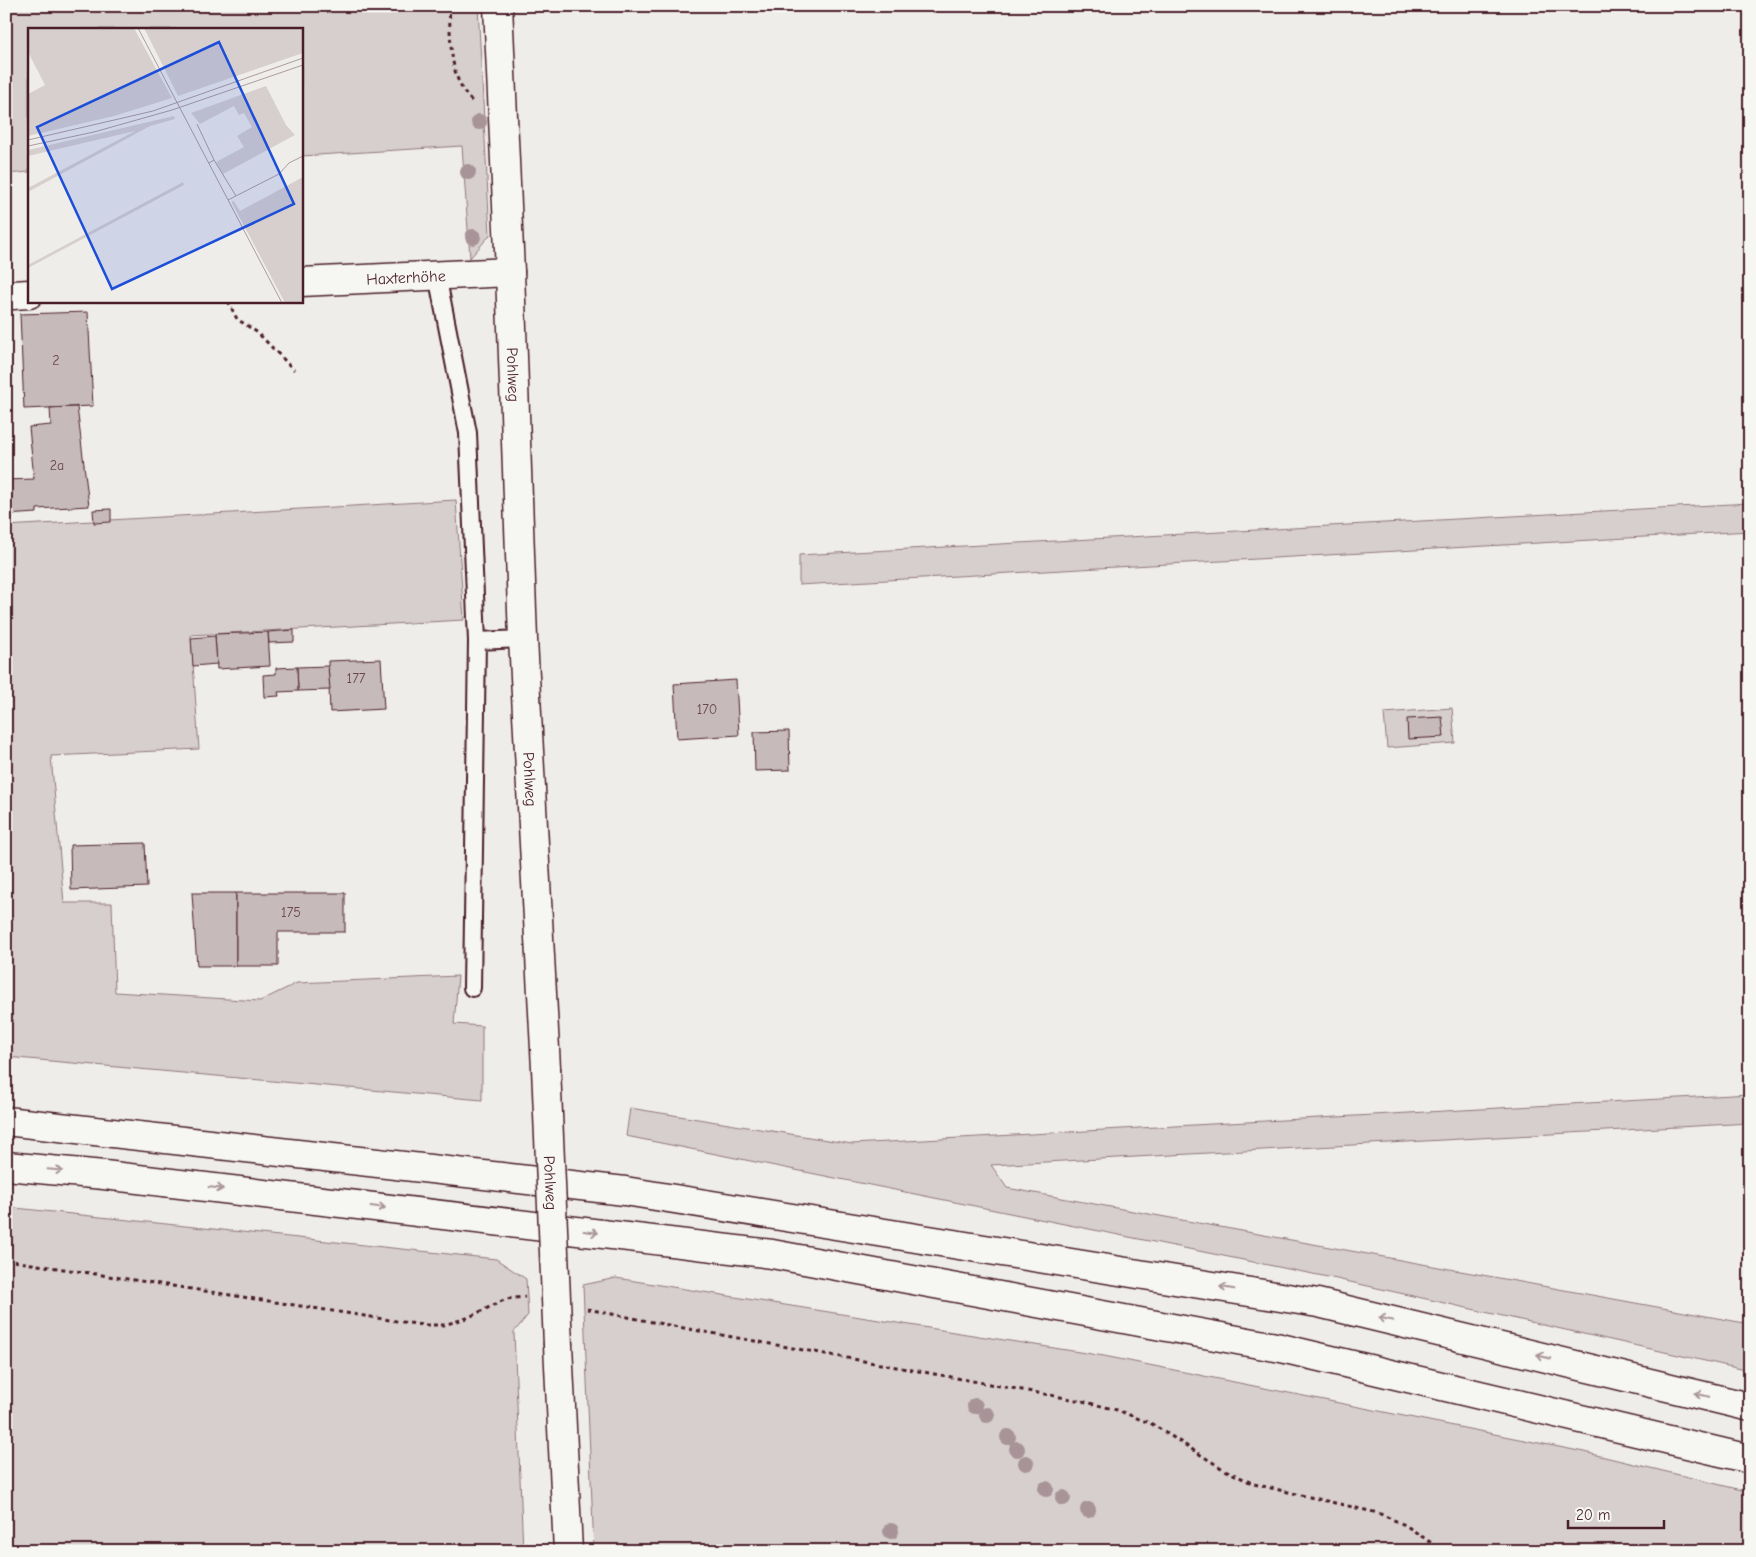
<svg xmlns="http://www.w3.org/2000/svg" width="1756" height="1557" font-family="'Comic Neue',sans-serif">
  <rect width="100%" height="100%" fill="#efedea"/>
  <filter id="ink" filterUnits="userSpaceOnUse"><feTurbulence type="fractalNoise" baseFrequency=".02" numOctaves="2"/><feDisplacementMap in="SourceGraphic" scale="10" xChannelSelector="R" yChannelSelector="G"/><feConvolveMatrix kernelMatrix="1 2 1 2 8 2 1 2 1" color-interpolation-filters="sRGB"/></filter>
  <g filter="url(#ink)">
    <g fill="#d7cfce" stroke="#90777c">
      <path d="M6,6h472l12,229 -20,23 -8,-112 -161,10v-127h-272v143l-23,2z"/>
      <path d="M456,500l8,120 -273,15 8,114 -148,7 13,147h48l3,89 145,9 37,-18 161,-7 -4,48 28,2v74l-476,-43v-531z"/>
      <path d="M1750,503v28l-951,54v-30z"/>
      <path d="M1452,708l3,35 -68,5 -3,-35z"/>
      <path d="M1750,1094v29l-759,42 16,23 743,136v47l-427,-95 -697,-140 4,-28 222,36z"/>
      <path d="M6,1207l490,52 30,20 2,36 -14,17 9,219h-517z"/>
      <path d="M616,1278l488,78 480,96 166,40v59h-1156l-11,-266z"/>
    </g>
    <g fill="#c6babb" stroke="#4a1f2b">
      <path d="M88,312l5,94 -69,3 -4,-95z"/>
      <path d="M77,407l12,99 -52,3v4l-31,2v-35l28,-1 -5,-52 22,-2 -1,-17z"/>
      <path d="M111,509v13l-17,1 -1,-13z"/>
      <path d="M294,630v12l-25,1 -1,-11z"/>
      <path d="M268,632l2,34 -53,3 -2,-35z"/>
      <path d="M215,636l2,28 -24,2 -2,-28z"/>
      <path d="M381,659l3,50 -54,3 -2,-51z"/>
      <path d="M328,666l2,24 -32,1 -1,-24z"/>
      <path d="M297,667l1,24 -20,1 1,4 -15,1 -1,-22 13,-1v-6z"/>
      <path d="M736,680l3,55 -62,4 -3,-55z"/>
      <path d="M1442,717l2,20 -36,2 -1,-20z"/>
      <path d="M789,731l1,39 -35,1 -1,-39z"/>
      <path d="M145,843l2,44 -76,3 -1,-45z"/>
      <path d="M192,893h44v73h-39z"/>
      <path d="M236,893h109v39h-67v34h-42z"/>
    </g>
    <g fill="none" stroke-linecap="round" stroke-linejoin="round">
      <defs>
        <g id="lane">
          <path d="M437,275l31,158 9,208"/>
          <path d="M472,988l5,-347 46,-2"/>
        </g>
        <g id="street">
          <path id="s1" d="M498,6l12,266 13,367 23,429"/>
          <path id="s2" d="M301,282l209,-10"/>
          <path d="M13,295l16,-1"/>
          <path d="M558,1345l10,206"/>
        </g>
        <g id="highway">
          <path d="M6,1121l619,70 693,112 432,104"/>
          <path d="M6,1166l98,9 668,79 509,94 469,111"/>
        </g>
      </defs>
      <use href="#lane" stroke="#4a1f2b" stroke-width="20"/>
      <use href="#street" stroke="#4a1f2b" stroke-width="31"/>
      <use href="#highway" stroke="#4a1f2b" stroke-width="31"/>
      <g stroke="#4a1f2b" stroke-width="3" stroke-dasharray="4 4" stroke-linecap="butt">
        <path d="M449,6c2,31 -1,73 23,95"/>
        <path d="M228,301l9,18 21,14 36,37"/>
        <path d="M6,1260l416,65h22l23,-7 39,-19 19,-2"/>
        <path d="M587,1309l91,18 404,74 35,9 35,14 71,45 31,15 124,29 27,12 25,17 10,9"/>
      </g>
      <use href="#lane" stroke="#f6f6f2" stroke-width="16"/>
      <use href="#street" stroke="#f6f6f2" stroke-width="28"/>
      <use href="#highway" stroke="#f6f6f2" stroke-width="28"/>
      <defs>
        <g id="street-bridge">
          <path id="s3" d="M546,1068l12,277"/>
        </g>
      </defs>
      <use href="#street-bridge" stroke="#4a1f2b" stroke-width="31" stroke-linecap="butt"/>
      <use href="#street-bridge" stroke="#f6f6f2" stroke-width="28"/>
    </g>
    <g fill="#a89498">
      <circle cx="479" cy="122" r="8"/>
      <circle cx="468" cy="172" r="8"/>
      <circle cx="473" cy="237" r="8"/>
      <circle cx="975" cy="1406" r="8"/>
      <circle cx="987" cy="1415" r="8"/>
      <circle cx="1008" cy="1437" r="8"/>
      <circle cx="1017" cy="1449" r="8"/>
      <circle cx="1026" cy="1463" r="8"/>
      <circle cx="1046" cy="1489" r="8"/>
      <circle cx="1063" cy="1498" r="8"/>
      <circle cx="1088" cy="1510" r="8"/>
      <circle cx="891" cy="1531" r="8"/>
    </g>
    <defs><path id="oneway-shaft" d="M-6 0H5M1.5-3L5.5 0L1.5 3" fill="none" stroke-width="1.6" stroke-linecap="round" stroke-linejoin="round" transform="scale(1.25)"/></defs>
    <g stroke="#a99598">
      <use href="#oneway-shaft" transform="translate(55 1170) rotate(5)"/>
      <use href="#oneway-shaft" transform="translate(216 1188) rotate(7)"/>
      <use href="#oneway-shaft" transform="translate(378 1207) rotate(7)"/>
      <use href="#oneway-shaft" transform="translate(591 1232) rotate(7)"/>
      <use href="#oneway-shaft" transform="translate(1227 1288) rotate(-171)"/>
      <use href="#oneway-shaft" transform="translate(1386 1319) rotate(-166)"/>
      <use href="#oneway-shaft" transform="translate(1544 1357) rotate(-166)"/>
      <use href="#oneway-shaft" transform="translate(1702 1395) rotate(-166)"/>
    </g>
  </g>
  <g text-anchor="middle" stroke-width="5" stroke-linejoin="round" paint-order="stroke">
    <g font-size="14" fill="#69464f">
      <text x="56" y="365">2</text>
      <text x="57" y="470">2a</text>
      <text x="356" y="683">177</text>
      <text x="707" y="714">170</text>
      <text x="291" y="917">175</text>
    </g>
    <g font-size="16" fill="#4a1f2b" stroke="#f6f6f2">
      <text dy="6" stroke="none"><textPath href="#s2" startOffset="105">Haxterhöhe</textPath></text>
      <text dy="6" stroke="none"><textPath href="#s1" startOffset="369">Pohlweg</textPath></text>
      <text dy="6" stroke="none"><textPath href="#s1" startOffset="774">Pohlweg</textPath></text>
      <text dy="6" stroke="none"><textPath href="#s3" startOffset="115">Pohlweg</textPath></text>
    </g>
  </g>
  <g transform="translate(28 28)">
    <rect width="275" height="275" fill="#efedea"/>
    <path d="M0,0h106l38,70 -58,18 -86,20v-42l17,-9 -17,-33zM116,0h159v25l-125,43zM238,58l20,39 9,10 -72,39 -7,-12 28,-15 -7,-11 15,-9 -8,-14 -5,2 -5,-9 -34,18 -9,-11zM146,88l1,3 -25,7 -122,66v-4l107,-57 -107,25v-6zM275,149v126h-18l-53,-100 1,-3 7,11zM155,154l1,3 -156,83v-3z" fill="#d7cfce"/>
    <path fill="none" stroke="#ad9b9e" stroke-width="1" d="M110,0l144,275M169,96l17,36 -5,3M0,112l125,-29 150,-53M0,118l66,-14 78,-22 131,-45M186,132l22,36M200,172l51,-26 10,-11 14,-7"/>
    <path fill="#1d4ed8" fill-opacity="0.15" stroke="#1d4ed8" stroke-width="2.5" d="M191,14l75,162 -182,85 -75,-162z"/>
    <rect width="275" height="275" fill="none" stroke="#4a1f2b" stroke-width="2.5"/>
  </g>
  <rect width="1756" height="1557" fill="none" stroke="#f6f6f2" stroke-width="25"/>
  <rect x="12" y="12" width="1731" height="1532" fill="none" stroke="#4a1f2b" stroke-width="2" filter="url(#ink)"/>
  <path d="M1568 1520v8h96v-8" fill="none" stroke="#4a1f2b" stroke-width="2.5"/>
  <text x="1576" y="1520" font-size="15" fill="#4a1f2b" stroke="#f6f6f2" stroke-width="4" paint-order="stroke">20 m</text>
</svg>
